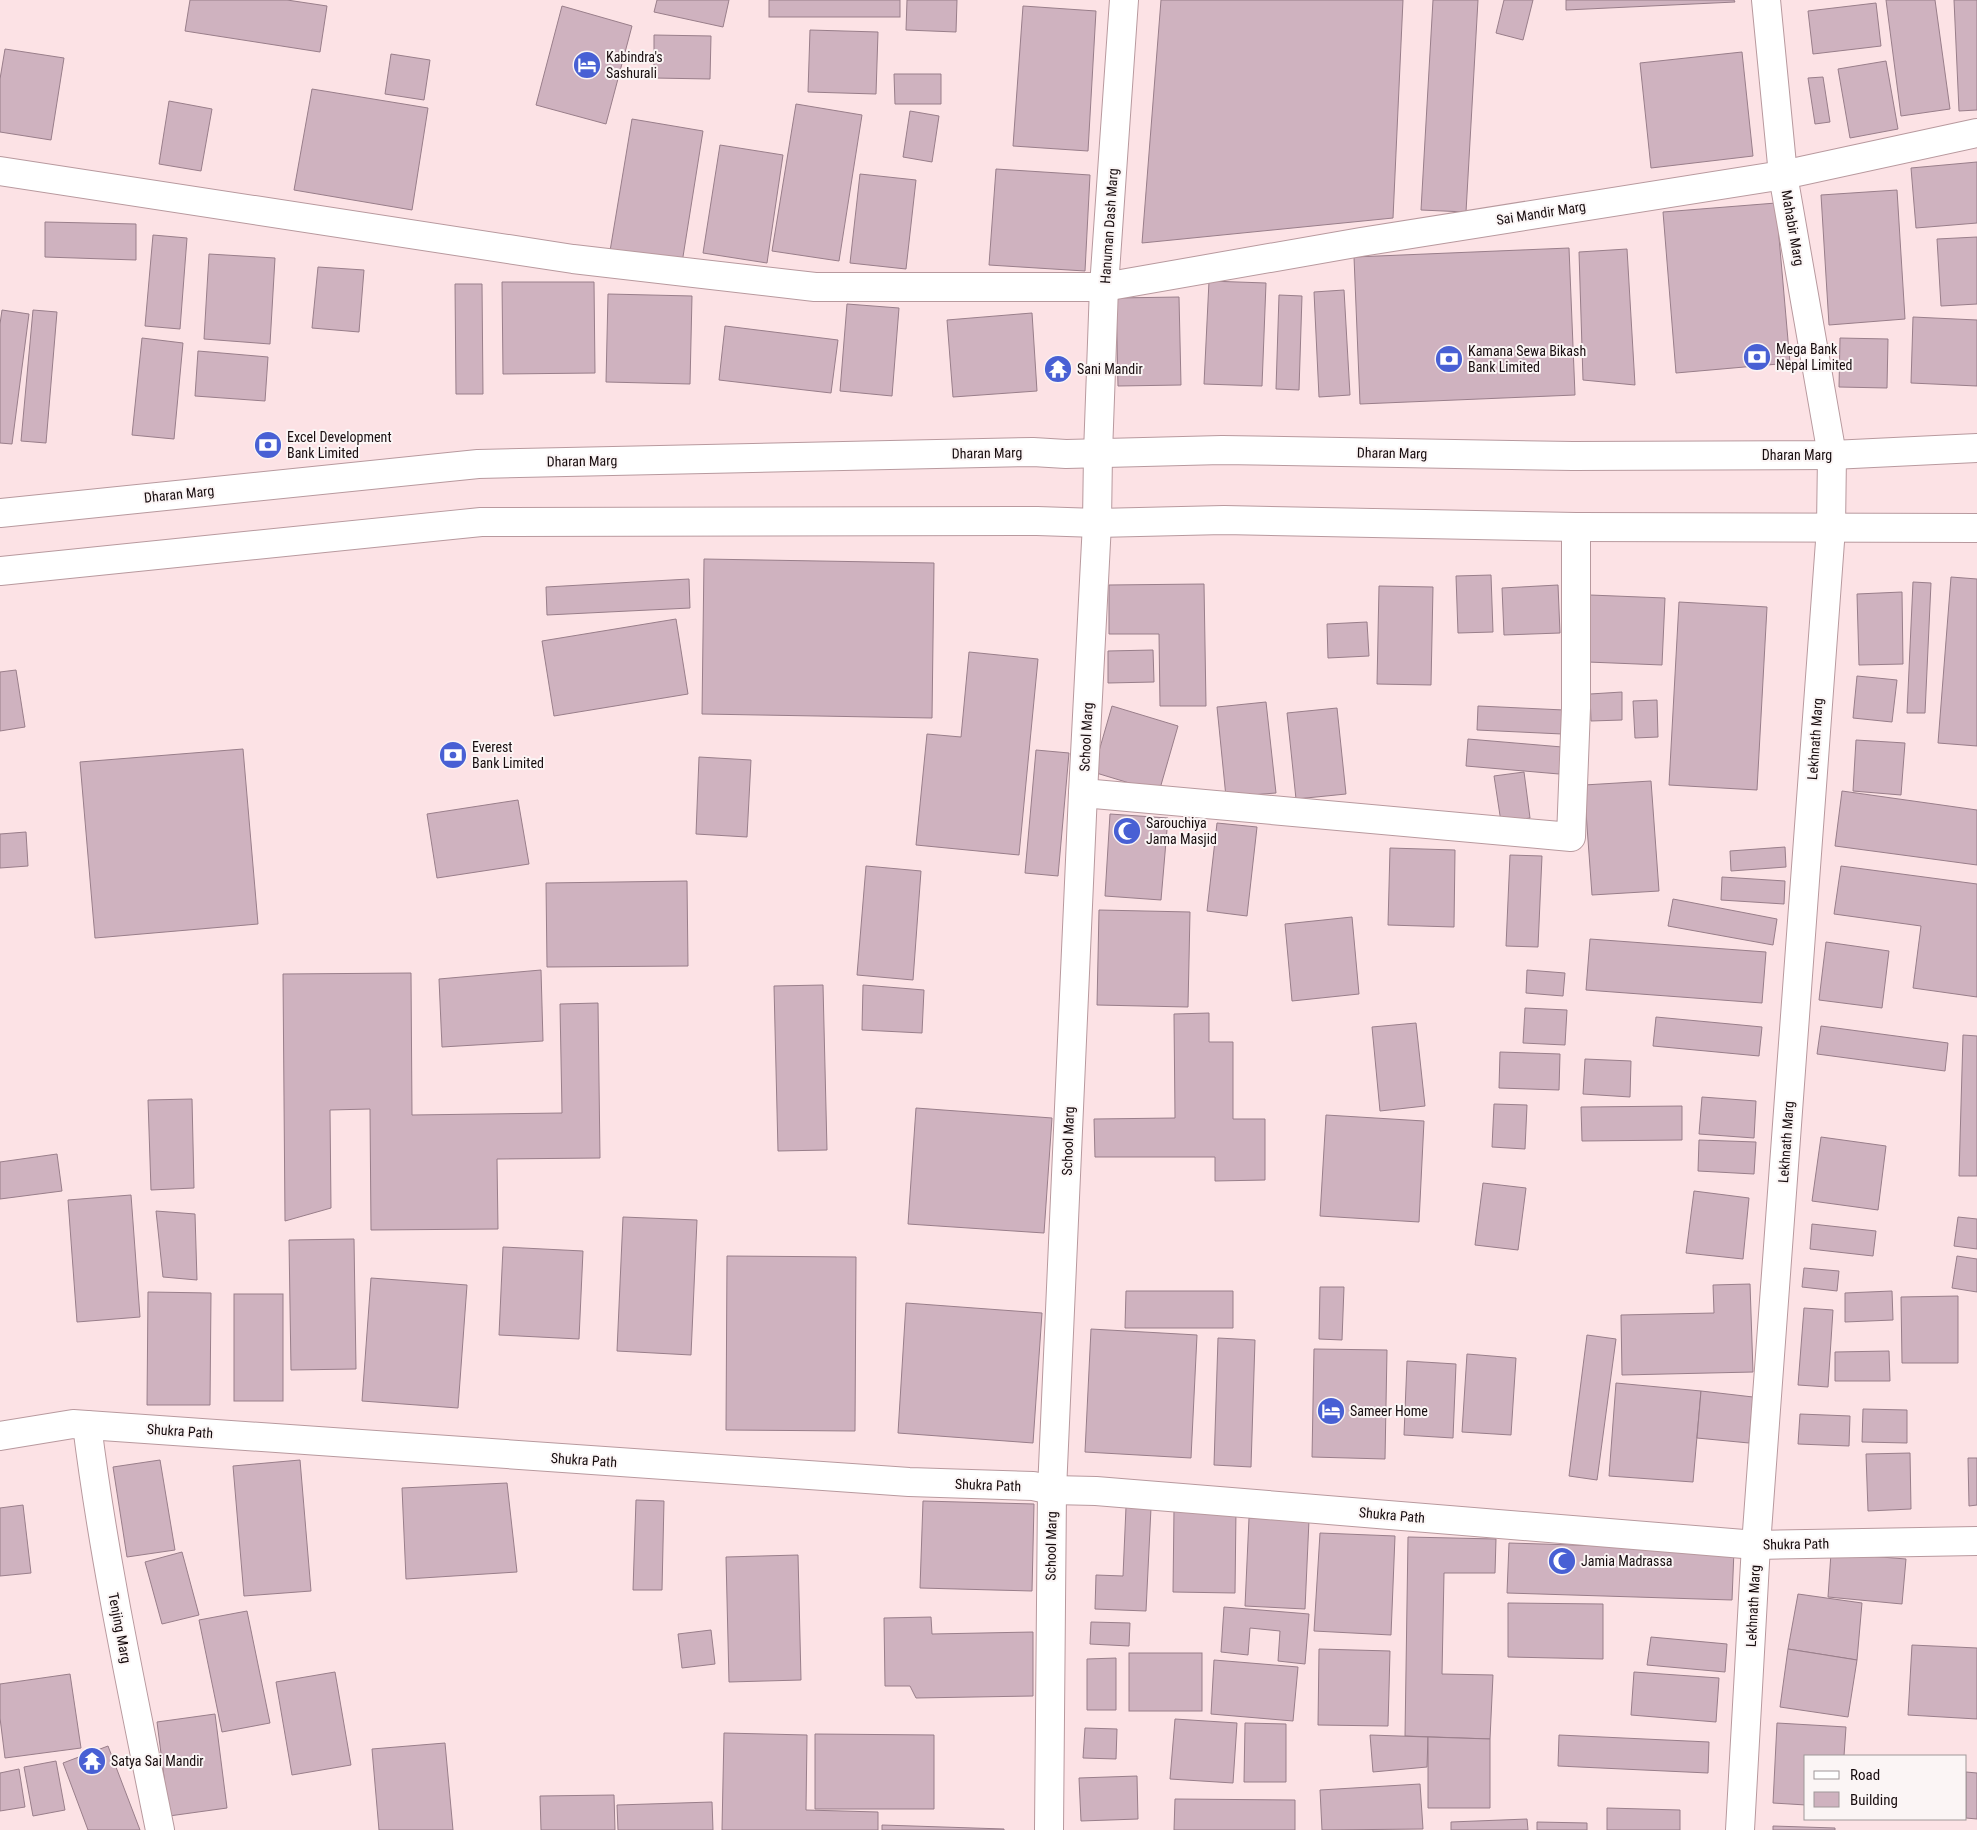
<svg xmlns="http://www.w3.org/2000/svg" width="1977" height="1830" font-family="'Roboto Condensed',sans-serif">
  <rect width="100%" height="100%" fill="#fce2e5"/>
  <g fill="#cfb2bf" stroke="#997e8a">
    <path d="M190,0h97l40,6 -7,46 -135,-21z"/>
    <path d="M657,0h72l-6,27 -69,-15z"/>
    <rect x="769" y="0" width="131" height="17"/>
    <path d="M907,0h50l-1,32 -50,-2z"/>
    <path d="M1161,0h242l-10,218 -251,25z"/>
    <path d="M1433,0h45l-12,212 -45,-2z"/>
    <path d="M1504,0h29l-10,40 -27,-7z"/>
    <path d="M1566,0h168l1,2 -169,8z"/>
    <path d="M1886,0h49l15,109 -49,7z"/>
    <path d="M1954,0h23v110l-18,1z"/>
    <path d="M1876,3l5,43 -68,8 -5,-43z"/>
    <path d="M562,6l70,20 -26,98 -70,-19z"/>
    <path d="M1023,6l73,5 -8,140 -75,-5z"/>
    <path d="M810,30l68,2 -2,62 -68,-2z"/>
    <path d="M654,35l57,1 -1,43 -56,-1z"/>
    <path d="M5,49l59,9 -13,82 -51,-8v-53z"/>
    <path d="M1742,52l11,104 -102,12 -11,-105z"/>
    <path d="M391,54l39,6 -6,40 -39,-6z"/>
    <path d="M1886,61l12,68 -48,9 -12,-69z"/>
    <path d="M894,74h47v30h-46z"/>
    <path d="M1823,77l7,45 -15,2 -7,-46z"/>
    <path d="M312,89l116,19 -16,102 -118,-20z"/>
    <path d="M169,101l43,8 -11,62 -42,-7z"/>
    <path d="M796,104l66,11 -23,146 -67,-10z"/>
    <path d="M910,111l29,5 -7,46 -29,-5z"/>
    <path d="M632,119l71,12 -21,132 -72,-12z"/>
    <path d="M720,145l63,10 -16,108 -64,-10z"/>
    <path d="M1977,162v61l-61,5 -5,-60z"/>
    <path d="M996,169l94,6 -5,96 -96,-6z"/>
    <path d="M860,174l56,6 -10,89 -56,-6z"/>
    <path d="M1897,190l8,129 -76,6 -8,-130z"/>
    <path d="M1776,203l14,160 -114,10 -13,-161z"/>
    <path d="M45,222l91,2v36l-91,-3z"/>
    <path d="M153,235l34,3 -7,91 -35,-3z"/>
    <path d="M1977,237v67l-36,2 -4,-67z"/>
    <path d="M1569,248l6,147 -215,9 -6,-147z"/>
    <path d="M1627,249l8,136 -52,-5 -4,-128z"/>
    <path d="M209,254l66,4 -5,86 -66,-5z"/>
    <path d="M318,267l46,3 -5,62 -47,-4z"/>
    <path d="M1209,281l57,2 -4,103 -58,-2z"/>
    <path d="M502,282h92l1,91 -92,1z"/>
    <path d="M455,284h27l1,110h-27z"/>
    <path d="M1344,290l6,105 -31,2 -5,-105z"/>
    <path d="M608,294l84,2 -2,88 -84,-2z"/>
    <path d="M1279,295l23,1 -3,94 -23,-1z"/>
    <path d="M1179,297l2,88 -63,1 -2,-88z"/>
    <path d="M847,304l52,4 -7,88 -52,-5z"/>
    <path d="M2,310l27,4 -17,130 -12,-1v-119z"/>
    <path d="M33,310l24,2 -11,131 -25,-2z"/>
    <path d="M1032,313l5,78 -84,6 -6,-77z"/>
    <path d="M1913,317l64,3v66l-66,-3z"/>
    <path d="M725,326l113,14 -7,53 -112,-13z"/>
    <path d="M142,338l41,5 -9,96 -42,-4z"/>
    <path d="M1840,338l48,1 -1,49 -48,-1z"/>
    <path d="M198,351l70,6 -3,44 -70,-5z"/>
    <path d="M704,559l230,4 -2,155 -230,-4z"/>
    <path d="M1491,575l2,57 -35,1 -2,-57z"/>
    <path d="M1951,577l26,2v167l-39,-3z"/>
    <path d="M689,579l1,29 -143,7 -1,-28z"/>
    <path d="M1913,582l18,1 -6,130h-18z"/>
    <path d="M1204,584l2,122h-46l-1,-72h-50v-49z"/>
    <path d="M1558,585l2,48 -56,2 -2,-47z"/>
    <path d="M1379,586l54,1 -2,98 -54,-1z"/>
    <path d="M1902,592l1,72 -44,1 -2,-71z"/>
    <path d="M1590,595l75,3 -3,67 -74,-3z"/>
    <path d="M1679,602l88,5 -10,183 -88,-5z"/>
    <path d="M676,619l12,75 -134,22 -12,-75z"/>
    <path d="M1367,622l2,34 -41,2 -1,-34z"/>
    <path d="M1153,650l1,32 -46,1v-32z"/>
    <path d="M969,652l69,7 -19,196 -103,-10 11,-111 34,3z"/>
    <path d="M16,670l9,57 -25,4v-59z"/>
    <path d="M1857,676l40,4 -5,42 -39,-4z"/>
    <path d="M1622,692v28l-31,1 -1,-27z"/>
    <path d="M1657,700l1,37 -23,1 -2,-37z"/>
    <path d="M1266,702l10,91 -50,4 -9,-90z"/>
    <path d="M1112,706l66,20 -19,66 -66,-20z"/>
    <path d="M1478,706l86,4 -2,24 -85,-4z"/>
    <path d="M1337,708l9,86 -50,5 -9,-86z"/>
    <path d="M1468,739l94,8 -3,27 -93,-8z"/>
    <path d="M1856,740l49,3 -4,52 -48,-4z"/>
    <path d="M243,749l15,175 -163,14 -15,-176z"/>
    <path d="M1036,750l33,3 -11,123 -33,-3z"/>
    <path d="M699,757l52,3 -4,77 -51,-3z"/>
    <path d="M1524,772l6,46 -29,4 -7,-46z"/>
    <path d="M1651,781l8,110 -67,4 -8,-110z"/>
    <path d="M1842,791l135,19v55l-142,-19z"/>
    <path d="M518,800l11,64 -92,14 -10,-64z"/>
    <path d="M1110,814l58,4 -7,82 -56,-4z"/>
    <path d="M1217,823l40,4 -10,89 -40,-5z"/>
    <path d="M26,832l2,34 -28,2v-34z"/>
    <path d="M1785,847l1,20 -55,4 -1,-20z"/>
    <path d="M1390,848l65,2 -1,77 -66,-2z"/>
    <path d="M1510,855l32,1 -4,91 -32,-1z"/>
    <path d="M866,866l55,5 -8,109 -56,-5z"/>
    <path d="M1841,866l136,18v113l-64,-9 8,-62 -87,-12z"/>
    <path d="M1722,877l63,4 -1,23 -63,-4z"/>
    <path d="M687,881l1,85 -141,1 -1,-84z"/>
    <path d="M1673,899l104,20 -4,26 -105,-19z"/>
    <path d="M1099,910l91,2 -2,95 -91,-2z"/>
    <path d="M1352,917l7,77 -67,7 -7,-77z"/>
    <path d="M1590,939l176,13 -4,51 -176,-13z"/>
    <path d="M1826,942l63,9 -7,57 -63,-8z"/>
    <path d="M541,970l2,71 -101,6 -3,-68z"/>
    <path d="M1527,970l38,3 -2,23 -37,-3z"/>
    <path d="M411,973l1,142 150,-2 -2,-109 38,-1 2,155 -103,1 1,70 -127,1 -1,-121 -40,1 1,98 -46,13 -2,-247z"/>
    <path d="M823,985l4,165 -49,1 -4,-165z"/>
    <path d="M863,985l61,5 -2,43 -60,-3z"/>
    <path d="M1525,1008l42,2 -2,35 -42,-2z"/>
    <path d="M1209,1013v29h24v77h32v61l-50,1v-24h-120l-1,-38 81,-1 -1,-104z"/>
    <path d="M1656,1017l106,10 -3,29 -106,-10z"/>
    <path d="M1416,1023l9,83 -45,5 -8,-84z"/>
    <path d="M1821,1026l127,17 -3,28 -128,-17z"/>
    <path d="M1963,1035l14,1v140h-18z"/>
    <path d="M1500,1052l60,2 -1,36 -60,-2z"/>
    <path d="M1585,1059l46,2 -1,36 -47,-3z"/>
    <path d="M1702,1097l54,4 -2,37 -55,-4z"/>
    <path d="M192,1099l2,89 -43,2 -3,-90z"/>
    <path d="M1494,1104l33,1 -2,44 -33,-2z"/>
    <path d="M1682,1106v34l-100,1 -1,-34z"/>
    <path d="M916,1108l136,10 -8,115 -136,-9z"/>
    <path d="M1326,1115l98,6 -5,101 -99,-6z"/>
    <path d="M1821,1137l65,9 -8,64 -66,-9z"/>
    <path d="M1699,1140l57,2 -2,32 -56,-3z"/>
    <path d="M57,1154l5,37 -62,8v-37z"/>
    <path d="M1483,1183l43,5 -8,62 -43,-5z"/>
    <path d="M1694,1191l55,7 -6,61 -57,-6z"/>
    <path d="M131,1195l9,122 -63,5 -9,-122z"/>
    <path d="M156,1211l39,3 2,66 -34,-3z"/>
    <path d="M623,1217l74,3 -6,135 -74,-4z"/>
    <path d="M1958,1217l19,2v30l-23,-3z"/>
    <path d="M1812,1224l64,7 -3,25 -63,-7z"/>
    <path d="M354,1239l2,130 -65,1 -2,-130z"/>
    <path d="M503,1247l80,4 -4,88 -80,-4z"/>
    <path d="M727,1256l129,1 -1,174 -129,-1z"/>
    <path d="M1957,1256l20,3v33l-25,-4z"/>
    <path d="M1804,1268l35,3 -2,20 -35,-4z"/>
    <path d="M371,1278l96,7 -9,123 -96,-7z"/>
    <path d="M1750,1284l3,88 -131,3 -1,-60 93,-2 -1,-28z"/>
    <path d="M1320,1287h24l-2,53 -23,-1z"/>
    <path d="M1126,1291h107v37h-108z"/>
    <path d="M1892,1291l1,29 -48,2v-29z"/>
    <path d="M148,1292l63,1 -1,112h-63z"/>
    <rect x="234" y="1294" width="49" height="107"/>
    <path d="M1958,1296v67h-56l-1,-66z"/>
    <path d="M906,1303l136,10 -9,130 -135,-10z"/>
    <path d="M1804,1308l29,2 -5,77 -30,-2z"/>
    <path d="M1091,1329l106,6 -6,123 -106,-6z"/>
    <path d="M1587,1335l29,4 -19,141 -28,-4z"/>
    <path d="M1218,1338l37,2 -4,127 -37,-2z"/>
    <path d="M1314,1349l73,1 -2,109 -73,-2z"/>
    <path d="M1889,1351l1,30h-55v-29z"/>
    <path d="M1467,1354l49,4 -5,77 -49,-3z"/>
    <path d="M1407,1361l49,3 -3,74 -49,-3z"/>
    <path d="M1616,1383l85,8 -8,91 -84,-6z"/>
    <path d="M1701,1391l52,6 -4,46 -52,-5z"/>
    <path d="M1863,1409l44,1v33l-45,-1z"/>
    <path d="M1800,1414l50,2 -1,30 -51,-2z"/>
    <path d="M1910,1453l1,56 -43,2 -2,-57z"/>
    <path d="M1968,1458h9v47l-8,1z"/>
    <path d="M160,1460l15,90 -48,7 -14,-90z"/>
    <path d="M300,1460l11,131 -67,5 -11,-130z"/>
    <path d="M507,1483l10,89 -111,7 -4,-91z"/>
    <path d="M636,1500l28,1 -2,89h-29z"/>
    <path d="M923,1501l111,3 -2,87 -112,-3z"/>
    <path d="M23,1505l8,68 -31,3v-68z"/>
    <path d="M1126,1507l25,1 -5,103 -51,-2 1,-34 27,1z"/>
    <path d="M1174,1510h62l-1,83 -62,-1z"/>
    <path d="M1249,1518l60,2 -4,89 -60,-3z"/>
    <path d="M1320,1533l75,3 -4,99 -77,-4z"/>
    <path d="M1408,1537l88,2 -1,34h-51l-2,101 51,1 -3,64 -85,-3z"/>
    <path d="M1509,1543l225,7 -2,50 -225,-7z"/>
    <path d="M182,1552l17,63 -37,9 -17,-62z"/>
    <path d="M1831,1553l75,6 -4,45 -74,-7z"/>
    <path d="M798,1555l3,125 -72,2 -3,-125z"/>
    <path d="M1798,1594l64,9 -5,57 -69,-11z"/>
    <path d="M1508,1603l95,1v55l-95,-2z"/>
    <path d="M1224,1607l85,7 -4,50 -27,-3 2,-30 -30,-3 -2,27 -27,-3z"/>
    <path d="M247,1611l23,112 -48,9 -23,-112z"/>
    <path d="M931,1617l1,17 101,-2v64l-117,2 -6,-12h-25l-1,-68z"/>
    <path d="M1091,1622l39,1 -1,23 -39,-2z"/>
    <path d="M711,1630l4,34 -33,4 -4,-34z"/>
    <path d="M1651,1637l76,7 -2,28 -78,-7z"/>
    <path d="M1912,1645l65,3v71l-69,-4z"/>
    <path d="M1319,1649l71,2 -2,75 -70,-1z"/>
    <path d="M1788,1649l69,11 -9,57 -68,-10z"/>
    <rect x="1129" y="1653" width="73" height="58"/>
    <path d="M1116,1658v52h-29v-51z"/>
    <path d="M1214,1660l84,7 -5,54 -82,-7z"/>
    <path d="M335,1672l16,93 -59,10 -16,-93z"/>
    <path d="M1634,1672l85,6 -3,44 -85,-7z"/>
    <path d="M70,1674l11,74 -76,10 -5,-40v-34z"/>
    <path d="M215,1714l12,94 -58,8 -12,-94z"/>
    <path d="M1175,1719l62,4 -4,60 -63,-4z"/>
    <path d="M1245,1723l41,1v58h-42z"/>
    <path d="M1777,1723l69,4 -2,29h-38v49l-33,-2z"/>
    <path d="M1085,1728l32,1 -1,30 -33,-1z"/>
    <path d="M724,1733l83,2 -1,75 72,2v18h-156z"/>
    <path d="M815,1734l119,1v74h-119z"/>
    <path d="M1370,1735l58,2 -1,30 -54,5z"/>
    <path d="M1559,1735l150,7 -1,31 -150,-7z"/>
    <path d="M1428,1737l62,2v69h-62z"/>
    <path d="M445,1743l8,87h-74l-7,-81z"/>
    <path d="M108,1746l32,84h-52l-25,-67z"/>
    <path d="M56,1761l9,49 -32,6 -9,-49z"/>
    <path d="M19,1769l6,38 -25,4v-38z"/>
    <path d="M1966,1772l11,1v46l-11,-1z"/>
    <path d="M1137,1776l1,43 -57,2 -2,-43z"/>
    <path d="M1420,1784l3,45 -101,1 -2,-40z"/>
    <path d="M614,1795l1,35h-74l-1,-34z"/>
    <path d="M1175,1799l120,1v30h-121z"/>
    <path d="M712,1802l1,28h-95l-1,-25z"/>
    <path d="M1607,1808l73,2v20h-73z"/>
    <path d="M1527,1819l1,11h-77v-8z"/>
    <path d="M1537,1822l50,1v7h-50z"/>
    <path d="M882,1825l122,4v1h-122z"/>
    <path d="M1773,1826l62,2v2h-62z"/>
  </g>
  <g fill="none" stroke-linecap="round" stroke-linejoin="round">
    <defs>
      <g id="minor">
        <path d="M0,171l573,88 242,28h289l257,-45 422,-67 194,-42"/>
        <path d="M1083,793l488,44 5,-129v-181"/>
        <path d="M87,1425c17,136 46,270 73,405"/>
        <path d="M0,1436l73,-12 836,58 124,4 19,4 44,1 660,54 221,-4"/>
        <path d="M1049,1830l3,-340 31,-697 14,-270 1,-70"/>
        <path d="M1740,1830l16,-285 75,-1017 1,-73 -49,-280 -17,-175"/>
      </g>
      <g id="major">
        <path d="M1098,453l6,-166 20,-287"/>
        <path d="M0,513l478,-49 555,-12 33,2 156,-4 351,6 259,-1 145,-7"/>
        <path d="M0,571l481,-49 556,-1 60,2 127,-3 352,7 401,1"/>
      </g>
    </defs>
    <use href="#minor" stroke="#b8999e" stroke-width="30"/>
    <use href="#major" stroke="#b8999e" stroke-width="30"/>
    <use href="#minor" stroke="#fff" stroke-width="28"/>
    <use href="#major" stroke="#fff" stroke-width="28"/>
  </g>
  <defs>
    <symbol id="hotel-disc" viewBox="-11 -11 22 22"><circle r="9.5" fill="#4860d4" stroke="#fbf5f5"/><path d="M-6-4.5h1.5V1H6V5H4.5V3h-9V5H-6ZM-4 0a1.8 1.8 0 1 1 3.6 0ZM.5 0V-2.5h3Q6-2.5 6 0Z" fill="#fff"/></symbol>
    <symbol id="bank-disc" viewBox="-11 -11 22 22"><circle r="9.5" fill="#4860d4" stroke="#fbf5f5"/><path d="M-6-4H6V4H-6ZM0-2.3a2.3 2.3 0 1 0 0 4.6a2.3 2.3 0 1 0 0-4.6Z" fill="#fff"/></symbol>
    <symbol id="temple-disc" viewBox="-11 -11 22 22"><circle r="9.5" fill="#4860d4" stroke="#fbf5f5"/><path d="M0-6L5-2H3V0L6.5 2.5H4V6H1.5V3h-3V6H-4V2.5H-6.5L-3 0V-2H-5Z" fill="#fff"/></symbol>
    <symbol id="mosque-disc" viewBox="-11 -11 22 22"><circle r="9.5" fill="#4860d4" stroke="#fbf5f5"/><path d="M3.5-4.9A6 6 0 1 0 3.5 4.9A5 5 0 1 1 3.5-4.9Z" fill="#fff"/></symbol>
  </defs>
  <g fill-rule="evenodd">
    <use href="#hotel-disc" x="571" y="49" width="32" height="32"/>
    <use href="#bank-disc" x="1741" y="341" width="32" height="32"/>
    <use href="#bank-disc" x="1433" y="343" width="32" height="32"/>
    <use href="#temple-disc" x="1042" y="353" width="32" height="32"/>
    <use href="#bank-disc" x="252" y="429" width="32" height="32"/>
    <use href="#bank-disc" x="437" y="739" width="32" height="32"/>
    <use href="#mosque-disc" x="1111" y="815" width="32" height="32"/>
    <use href="#hotel-disc" x="1315" y="1395" width="32" height="32"/>
    <use href="#mosque-disc" x="1546" y="1545" width="32" height="32"/>
    <use href="#temple-disc" x="76" y="1745" width="32" height="32"/>
  </g>
  <g text-anchor="middle" stroke-width="4" stroke-linejoin="round" paint-order="stroke">
    <g font-size="14" fill="#170c0e" stroke="#fbf5f5" text-anchor="start">
      <text x="606" y="62">Kabindra's<tspan x="606" dy="16">Sashurali</tspan></text>
      <text x="1776" y="354">Mega Bank<tspan x="1776" dy="16">Nepal Limited</tspan></text>
      <text x="1468" y="356">Kamana Sewa Bikash<tspan x="1468" dy="16">Bank Limited</tspan></text>
      <text x="1077" y="374">Sani Mandir</text>
      <text x="287" y="442">Excel Development<tspan x="287" dy="16">Bank Limited</tspan></text>
      <text x="472" y="752">Everest<tspan x="472" dy="16">Bank Limited</tspan></text>
      <text x="1146" y="828">Sarouchiya<tspan x="1146" dy="16">Jama Masjid</tspan></text>
      <text x="1350" y="1416">Sameer Home</text>
      <text x="1581" y="1566">Jamia Madrassa</text>
      <text x="111" y="1766">Satya Sai Mandir</text>
    </g>
    <g font-size="14" fill="#170c0e" stroke="#fbf5f5">
      <text transform="translate(1541 213) rotate(-9)" y="5">Sai Mandir Marg</text>
      <text transform="translate(1109 226) rotate(-86)" y="5">Hanuman Dash Marg</text>
      <text transform="translate(1793 228) rotate(80)" y="5">Mahabir Marg</text>
      <text transform="translate(987 453) rotate(-1)" y="5">Dharan Marg</text>
      <text transform="translate(1392 453) rotate(1)" y="5">Dharan Marg</text>
      <text x="1797" y="460">Dharan Marg</text>
      <text transform="translate(582 461) rotate(-1)" y="5">Dharan Marg</text>
      <text transform="translate(179 494) rotate(-6)" y="5">Dharan Marg</text>
      <text transform="translate(1086 737) rotate(-87)" y="5">School Marg</text>
      <text transform="translate(1815 739) rotate(-86)" y="5">Lekhnath Marg</text>
      <text transform="translate(1068 1141) rotate(-88)" y="5">School Marg</text>
      <text transform="translate(1786 1142) rotate(-86)" y="5">Lekhnath Marg</text>
      <text transform="translate(180 1431) rotate(4)" y="5">Shukra Path</text>
      <text transform="translate(584 1460) rotate(4)" y="5">Shukra Path</text>
      <text transform="translate(988 1485) rotate(2)" y="5">Shukra Path</text>
      <text transform="translate(1392 1515) rotate(5)" y="5">Shukra Path</text>
      <text transform="translate(1796 1544) rotate(-1)" y="5">Shukra Path</text>
      <text transform="translate(1051 1546) rotate(-89)" y="5">School Marg</text>
      <text transform="translate(1753 1606) rotate(-87)" y="5">Lekhnath Marg</text>
      <text transform="translate(120 1628) rotate(79)" y="5">Tenjing Marg</text>
    </g>
  </g>
  <rect x="1804" y="1755" width="162" height="65" fill="#fbf5f5" stroke="#a09899"/>
  <rect x="1814" y="1771" width="25" height="8" fill="#ffffff" stroke="#a09899"/>
  <text x="1850" y="1780" font-size="15" fill="#170c0e">Road</text>
  <rect x="1814" y="1792" width="25" height="15" fill="#cfb2bf" stroke="#a09899"/>
  <text x="1850" y="1805" font-size="15" fill="#170c0e">Building</text>
</svg>
